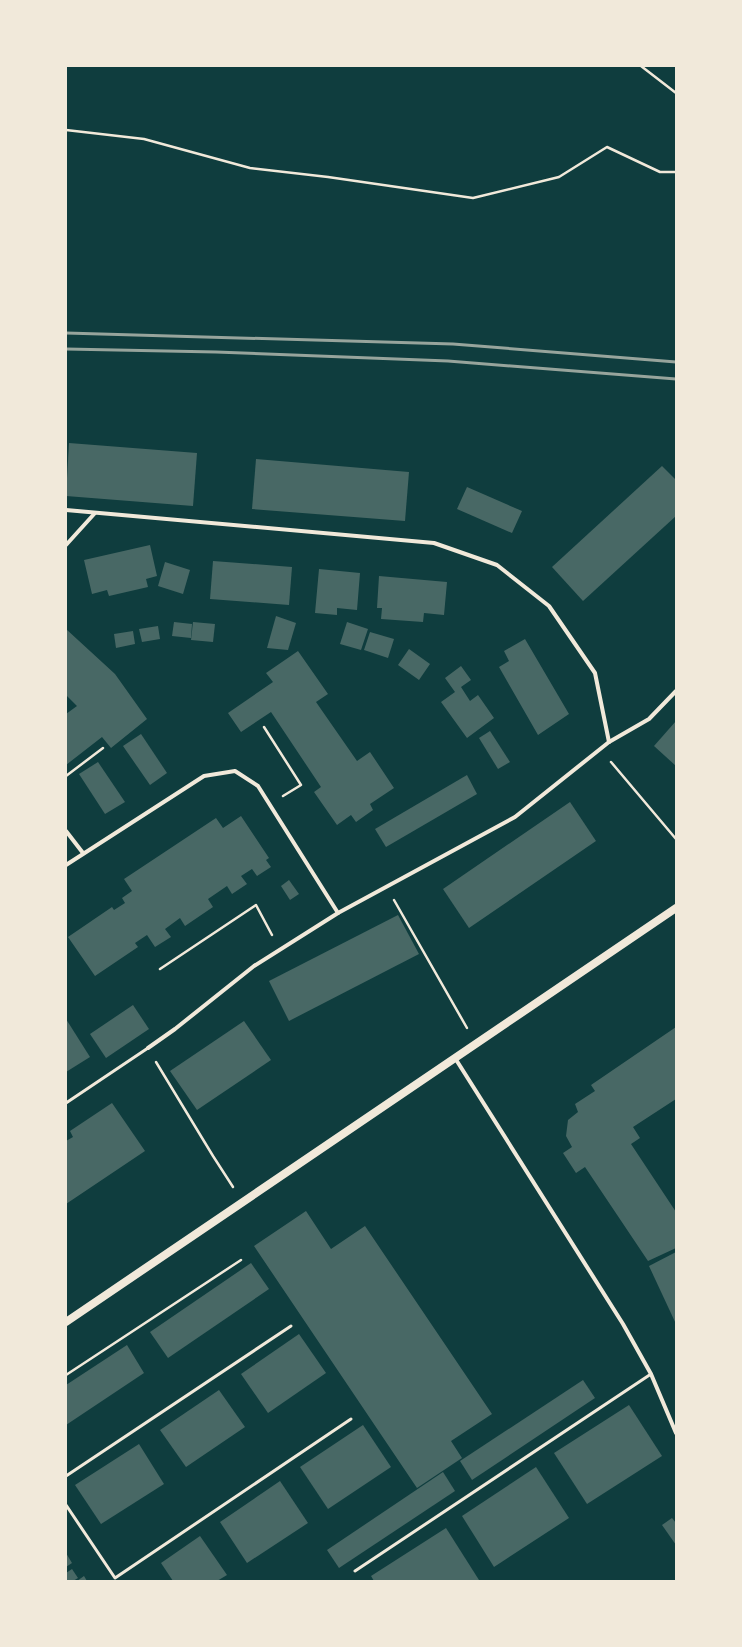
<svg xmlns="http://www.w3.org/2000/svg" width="742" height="1647" font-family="Merriweather,serif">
  <rect width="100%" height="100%" fill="#0f3d3e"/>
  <g fill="#486865">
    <path d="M69,443l128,10 -4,53 -127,-10z"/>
    <path d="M256,459l153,13 -4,49 -153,-12z"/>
    <path d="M662,466l14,14v36l-93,85 -31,-34z"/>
    <path d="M467,487l55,24 -10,22 -55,-24z"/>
    <path d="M150,545l7,31 -11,3 2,8 -39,9 -2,-6 -15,4 -8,-34z"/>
    <path d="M213,561l79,6 -3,38 -79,-6z"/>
    <path d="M165,562l25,8 -7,24 -25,-8z"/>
    <path d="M319,569l41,4 -3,37 -20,-2v7l-22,-2z"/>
    <path d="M379,576l68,6 -3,33 -20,-2 -1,9 -42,-3 1,-11h-5z"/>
    <path d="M276,616l20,7 -8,27 -21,-2z"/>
    <path d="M174,622l18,2 -1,14 -19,-2z"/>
    <path d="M193,622l22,2 -2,18 -22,-2z"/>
    <path d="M347,622l21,7 -7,21 -21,-6z"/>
    <path d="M158,626l2,13 -18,3 -3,-13z"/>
    <path d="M66,629l49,45 32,45 -36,29 -9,-11 -36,28v-51l11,-8 -11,-11z"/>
    <path d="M133,631l2,13 -19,4 -2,-14z"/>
    <path d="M370,632l24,7 -6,19 -24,-8z"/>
    <path d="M525,639l44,75 -31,21 -39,-68 10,-6 -5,-10z"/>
    <path d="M409,649l21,15 -11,16 -21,-15z"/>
    <path d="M298,651l30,43 -12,8 41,59 13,-9 24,36 -24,16 3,6 -17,12 -5,-7 -14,10 -23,-33 7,-5 -50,-75 -30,20 -13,-19 45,-31 -7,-9z"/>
    <path d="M461,666l10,14 -10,7 9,14 8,-6 16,23 -27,20 -26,-36 14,-10 -10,-14z"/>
    <path d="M676,721v45l-22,-20z"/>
    <path d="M490,731l20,31 -12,7 -19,-31z"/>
    <path d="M141,734l26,39 -17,12 -27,-39z"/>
    <path d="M98,762l27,40 -20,12 -26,-40z"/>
    <path d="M467,775l10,19 -91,53 -11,-18z"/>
    <path d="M570,802l26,39 -127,87 -26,-39z"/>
    <path d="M241,816l28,42 -3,2 5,7 -14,9 -5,-7 -11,7 6,8 -15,10 -5,-8 -19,13 5,8 -28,19 -5,-8 -15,11 6,8 -16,10 -8,-12 -12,8 3,4 -43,29 -27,-39 44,-30 2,3 11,-7 -3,-5 10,-7 -8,-12 92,-61 7,10z"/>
    <path d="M289,880l10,14 -9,6 -9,-14z"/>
    <path d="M398,915l21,39 -130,67 -20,-40z"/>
    <path d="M133,1005l16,24 -43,29 -16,-24z"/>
    <path d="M66,1019l24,38 -24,15z"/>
    <path d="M244,1021l27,39 -74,50 -27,-39z"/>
    <path d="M676,1027v72l-43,28 7,11 -9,6 45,68v36l-28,13 -63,-94 -9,6 -13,-20 9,-6 -6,-11 2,-16 10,-8 -3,-8 20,-13 -4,-6z"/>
    <path d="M112,1103l33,48 -79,53v-63l7,-4 -3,-6z"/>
    <path d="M306,1211l25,38 34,-23 127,188 -41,27 11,17 -45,30 -163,-242z"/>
    <path d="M676,1252v72l-27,-58z"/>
    <path d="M251,1263l18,26 -101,69 -18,-26z"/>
    <path d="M299,1334l27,39 -58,40 -27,-39z"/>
    <path d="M127,1345l17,28 -78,52v-40z"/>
    <path d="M583,1380l12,18 -123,82 -12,-19z"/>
    <path d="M219,1390l26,37 -59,40 -26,-37z"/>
    <path d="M629,1405l33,51 -75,48 -33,-51z"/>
    <path d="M363,1425l28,42 -63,42 -28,-42z"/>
    <path d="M139,1444l25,40 -63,40 -26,-39z"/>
    <path d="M536,1467l33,51 -75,49 -32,-51z"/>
    <path d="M443,1472l12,19 -116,77 -12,-18z"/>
    <path d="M280,1481l28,42 -61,40 -27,-41z"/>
    <path d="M672,1518l4,5v22l-14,-20z"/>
    <path d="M446,1528l33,52 -105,1 -3,-5z"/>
    <path d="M200,1536l27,39 -10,6h-44l-12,-18z"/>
    <path d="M66,1553l6,10 -6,4z"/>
    <path d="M72,1569l6,9 -5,3h-7v-8z"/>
    <path d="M84,1576l3,5h-10z"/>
  </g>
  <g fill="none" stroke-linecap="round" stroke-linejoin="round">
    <g stroke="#f1e9da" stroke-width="2.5">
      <path d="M641,66l35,27"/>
      <path d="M66,130l78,9 106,29 78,9 145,21 86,-21 48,-30 53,25h16"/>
      <path d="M264,727l37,58 -18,11"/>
      <path d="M611,762l65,77"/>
      <path d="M66,776l37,-28"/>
      <path d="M394,900l73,128"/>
      <path d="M160,969l96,-64 16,30"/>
      <path d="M156,1062l57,94 20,31"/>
      <path d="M66,1375l175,-115"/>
    </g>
    <g stroke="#f1e9da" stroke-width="3">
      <path d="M66,1103l82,-55"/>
      <path d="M66,1476l225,-150"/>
      <path d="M66,1505l49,73 236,-159"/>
      <path d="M355,1571l296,-197"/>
    </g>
    <g stroke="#f1e9da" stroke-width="4">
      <path d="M66,510l368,33 63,22 52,41 46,67 14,69"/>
      <path d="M66,545l29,-32"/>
      <path d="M66,831l17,22"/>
      <path d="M66,865l138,-89 31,-5 23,15 80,127"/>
      <path d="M148,1048l27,-19 79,-63 84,-53 177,-96 94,-75 40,-23 27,-28"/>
      <path d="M455,1058l168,266 28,50 25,59"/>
    </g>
    <path stroke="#f1e9da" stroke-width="8" d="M66,1322l610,-414"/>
    <g stroke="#97a49c" stroke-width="3">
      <path d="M66,333l387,11 223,18"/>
      <path d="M66,349l150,3 232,9 228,18"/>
    </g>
  </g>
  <rect width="742" height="1647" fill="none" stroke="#f1e9da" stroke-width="134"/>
</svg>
